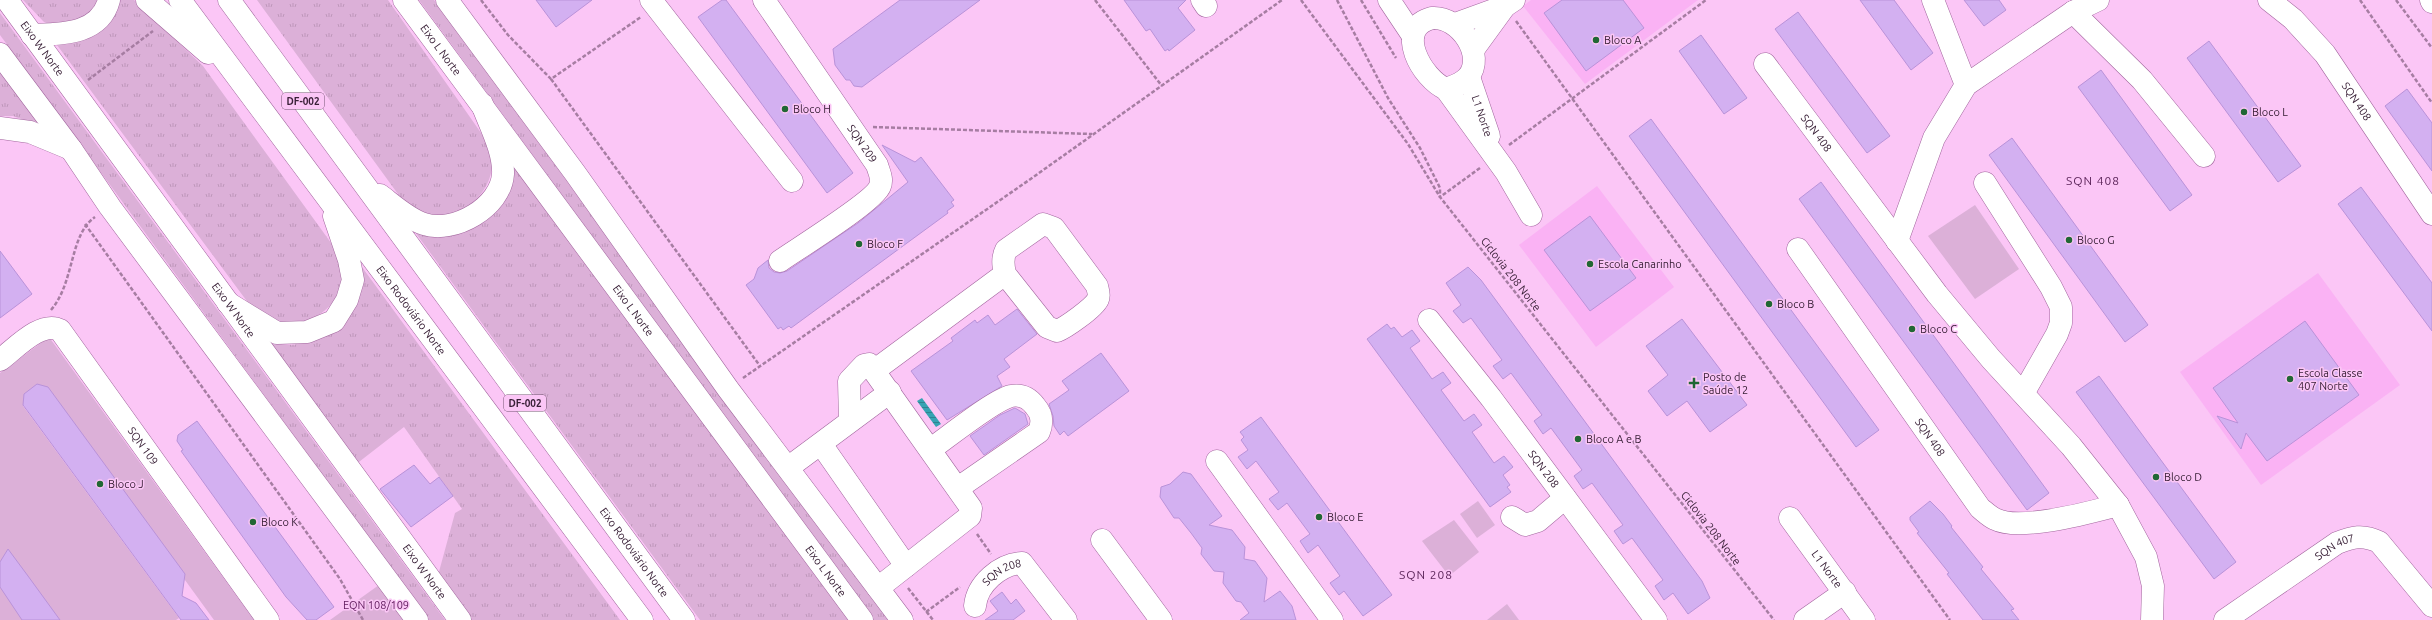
<svg xmlns="http://www.w3.org/2000/svg" width="2432" height="620" font-family="Ubuntu,sans-serif">
  <defs>
    <pattern id="grass-tufts" width="24" height="20" patternUnits="userSpaceOnUse"><rect width="24" height="20" fill="#dcb0d8"/><path d="M3 7l-1-3M5 7V3M7 7l1-3M15 17l-1-3M17 17v-4M19 17l1-3" fill="none" stroke="#be97ba"/></pattern>
    <pattern id="water-rules" width="6" height="5" patternUnits="userSpaceOnUse"><rect width="6" height="5" fill="#36a3b3"/><path d="M0 2.5h6" fill="none" stroke="#2f8492"/></pattern>
  </defs>
  <rect width="100%" height="100%" fill="#fbc6f6"/>
  <g fill="#fab2f4">
    <path d="M1531,0h167l-113,84 -62,-78z"/>
    <path d="M1597,186l77,101 -78,60 -77,-102z"/>
    <path d="M2318,273l82,112 -139,100 -81,-113z"/>
  </g>
  <g fill="url(#grass-tufts)">
    <path d="M23,0h79l-14,20 -39,4 -5,-2z"/>
    <path d="M116,0h18l69,66 131,181c3,8 9,19 9,27 0,34 -41,60 -72,46 -8,-3 -15,-11 -22,-16l-195,-263z"/>
    <path d="M257,0h131l98,140c3,8 7,18 6,27 -3,31 -36,56 -67,46 -8,-2 -15,-8 -22,-12z"/>
    <path d="M419,0h15l455,620h-16z"/>
    <path d="M0,13l445,607h-16l-429,-585z"/>
    <path d="M0,67l45,61 -32,-12h-13z"/>
    <path d="M509,155l342,465h-151l-288,-392 54,1z"/>
    <path d="M359,263l261,357h-153l-30,-41 18,-66 7,-4 -58,-82 -49,38 -95,-129c21,10 29,11 51,5z"/>
  </g>
  <g fill="#dcb0d8">
    <path d="M1975,205l44,64 -44,30 -47,-63z"/>
    <path d="M49,337l202,279 7,-5 7,9h-51l-167,-230 -24,16 156,212 -3,2h-176v-247z"/>
    <path d="M1478,501l17,24 -18,13 -17,-24z"/>
    <path d="M1454,520l25,32 -30,24 -27,-35z"/>
    <path d="M379,585l25,35h-74z"/>
    <path d="M1507,604l12,16h-32z"/>
  </g>
  <path fill="url(#water-rules)" d="M922,398l19,26 -5,3 -19,-26z"/>
  <g fill="#d3b0f1" stroke="#b992d9">
    <path d="M536,0h56l-36,27z"/>
    <path d="M722,0h4l127,173 -26,20 -129,-176z"/>
    <path d="M900,0h80l-118,87 -8,-1 -4,-6h-4l-11,-15 -2,-16z"/>
    <path d="M1124,0h62l-8,8 17,22 -26,21 -1,-2 -3,2 -15,-22 -4,2z"/>
    <path d="M1562,0h61l21,28 -58,43 -42,-58z"/>
    <path d="M1860,0h34l39,53 -22,17z"/>
    <path d="M1964,0h35l7,10 -22,16z"/>
    <path d="M1798,12l92,124 -23,17 -92,-124z"/>
    <path d="M1701,35l46,63 -23,16 -45,-63z"/>
    <path d="M2209,41l92,125 -23,16 -91,-124z"/>
    <path d="M2101,70l91,125 -22,16 -92,-124z"/>
    <path d="M2407,89l25,34v48l-47,-65z"/>
    <path d="M1651,119l228,311 -23,17 -227,-311z"/>
    <path d="M2012,138l136,187 -23,17 -136,-187z"/>
    <path d="M882,145l33,17 6,-5 33,43 -3,2 3,4 -7,5 1,2 -157,115 -2,-2 -6,4 -2,-3 -3,2 -32,-44 8,-6 4,-11 10,-8 1,8 5,4 6,1 7,-2 71,-48 50,-41z"/>
    <path d="M1821,182l228,311 -22,17 -228,-311z"/>
    <path d="M2361,187l71,96v48l-94,-127z"/>
    <path d="M1590,216l46,62 -46,33 -46,-61z"/>
    <path d="M0,251l32,43 -32,24z"/>
    <path d="M1468,267l13,13 221,301 8,17 -22,16 -15,-21 -9,7 -9,-14 8,-6 -31,-42 -9,6 -9,-13 9,-6 -31,-42 -9,6 -9,-13 8,-6 -31,-42 -8,6 -9,-13 8,-6 -31,-42 -8,6 -10,-13 9,-6 -31,-42 -8,5 -10,-12 8,-6 -15,-22z"/>
    <path d="M1017,309l20,25 -33,25 6,8 -13,9 5,10 -55,34 -36,-49 42,-30 -2,-3 24,-18 2,3 11,-8 7,10z"/>
    <path d="M1682,319l65,86 -37,27 -23,-31 -20,15 -19,-25 20,-16 -22,-29z"/>
    <path d="M2305,321l54,74 -92,66 -21,-28 -5,16 -24,-33 21,7 -25,-35z"/>
    <path d="M1387,324l4,5 3,-2 8,10 10,-7 8,11 -10,7 22,31 11,-7 8,11 -10,7 23,31 10,-7 8,11 -10,7 22,31 10,-7 9,11 -10,8 7,10 -3,2 4,5 -21,15 -123,-168z"/>
    <path d="M1101,353l28,38 -61,45 -4,-5 -4,4 -6,-9 -1,-10 -4,-12 20,-14 -7,-9z"/>
    <path d="M2099,376l137,186 -22,17 -138,-187z"/>
    <path d="M37,384l11,3 137,187 -3,22 14,7 13,17h-28l-158,-215 1,-11z"/>
    <path d="M1015,408l10,6 3,10 -44,31 -14,-19 30,-21z"/>
    <path d="M1261,417l131,178 -29,21 -19,-25 -5,4 -9,-12 10,-7 -22,-31 -10,8 -8,-12 10,-7 -23,-31 -9,7 -9,-11 10,-7 -23,-31 -9,8 -9,-12 10,-7 -7,-10 3,-3 -4,-5z"/>
    <path d="M197,421l137,186 -18,13h-9l-21,-23 -105,-146 2,-1 -6,-9 1,-6z"/>
    <path d="M414,465l16,19 9,-7 14,19 -42,31 -31,-38z"/>
    <path d="M1183,472l8,2 31,42 -13,9 23,5 13,17 -1,12 11,2 12,17 -3,24 16,-11 12,15 4,14h-56l9,-7 -8,-11 -5,-1 -13,-18 1,-11 -10,-1 -13,-17 1,-6 -11,-15 -12,-15h-5l-14,-21 1,-10 9,-3z"/>
    <path d="M1930,501l13,13 9,12 -1,1 32,40 -2,2 33,40 -3,1 8,10h-36l-36,-46 2,-1 -32,-40 2,-1 -9,-12v-3z"/>
    <path d="M8,549l20,27 32,44h-38l-22,-33v-25z"/>
    <path d="M1002,592l9,12 5,-5 9,12 -12,9h-28l13,-9 -8,-10z"/>
  </g>
  <g fill="none" stroke-linecap="round" stroke-linejoin="round">
    <defs>
      <g id="minor">
        <path d="M651,0l141,181"/>
        <path id="s1" d="M764,0l113,165c2,7 6,14 3,21 -5,15 -83,63 -100,75"/>
        <path d="M1202,0l4,6"/>
        <path d="M1389,0l24,36"/>
        <path d="M1933,0l33,85"/>
        <path id="s2" d="M2269,0l24,19 32,35 107,160"/>
        <path d="M2073,12l69,68 62,76"/>
        <path d="M1432,18c28,-2 54,38 36,59 -6,7 -14,9 -22,12 -24,-10 -53,-61 -14,-71z"/>
        <path d="M1455,24l50,-18"/>
        <path d="M1473,50l32,-44 9,-6"/>
        <path id="s3" d="M1765,64l172,230 54,65 80,87 47,59 28,52 7,29 -1,34"/>
        <path id="s4" d="M1469,77l20,59"/>
        <path d="M1446,89l60,83 25,43"/>
        <path d="M1985,183l66,104 10,20v16l-4,11 -33,58"/>
        <path d="M1043,224l11,4 43,58c1,5 3,9 1,13 -4,9 -33,29 -41,32l-10,-4 -42,-53c-2,-9 -3,-16 1,-24z"/>
        <path d="M1897,241l37,-103 32,-53 107,-73 25,-12"/>
        <path id="s5" d="M1798,249l182,259c5,4 10,9 15,11 25,13 96,-7 123,-14"/>
        <path id="s6" d="M1429,320l62,78 165,222"/>
        <path id="s7" d="M0,360c15,-11 41,-40 60,-30l208,290"/>
        <path d="M875,370l130,-96"/>
        <path d="M850,420l-1,-39 15,-16 5,-1 102,144 -1,8 -92,72"/>
        <path d="M821,444l85,122"/>
        <path d="M931,449c17,-12 63,-49 80,-53 10,-2 18,2 24,10 7,8 8,16 4,26l-81,56"/>
        <path d="M1217,461l115,159"/>
        <path d="M789,467l101,-75"/>
        <path d="M1512,517l13,8 13,-4 27,-23"/>
        <path id="s8" d="M1790,518l74,102"/>
        <path d="M1102,540l59,80"/>
        <path id="s9" d="M975,606c2,-22 25,-42 47,-43l44,57"/>
        <path d="M1805,620l40,-28"/>
        <path id="s10" d="M2225,620l112,-77c15,-6 26,-9 42,-1l53,64"/>
      </g>
      <g id="major">
        <path id="s11" d="M7,0l453,620"/>
        <path id="s12" d="M404,0l458,620"/>
        <path d="M447,0l128,173 153,216 174,231"/>
        <path d="M2431,0l1,2"/>
        <path d="M0,54l71,95 39,58 307,413"/>
        <path d="M0,128l30,4 41,17"/>
      </g>
      <g id="highway">
        <path d="M147,0l61,53"/>
        <path id="s13" d="M180,0l462,620"/>
        <path id="s14" d="M229,0l455,620"/>
        <path d="M32,35c29,-1 68,0 77,-35"/>
        <path d="M380,195c13,10 28,24 44,29 30,10 77,-17 79,-50 1,-23 -13,-48 -21,-70"/>
        <path d="M228,303l49,30 30,-1 27,-11 13,-21 6,-20 -4,-20 -15,-44"/>
      </g>
    </defs>
    <use href="#minor" stroke="#a2669e" stroke-width="23"/>
    <use href="#major" stroke="#a2669e" stroke-width="23"/>
    <use href="#highway" stroke="#a2669e" stroke-width="23"/>
    <g stroke="#a67da2" stroke-width="2.5" stroke-dasharray="4 2" stroke-linecap="butt">
      <path d="M481,0l27,35 43,44 90,-62"/>
      <path d="M1095,0l67,86"/>
      <path d="M1301,0l107,144 32,53"/>
      <path d="M1337,0l51,98 32,50 20,40v9"/>
      <path d="M1361,0l35,58"/>
      <path d="M2360,0l72,103"/>
      <path d="M2396,0l36,48"/>
      <path d="M1516,21l434,599"/>
      <path d="M551,79l209,287"/>
      <path d="M88,80l65,-49"/>
      <path d="M873,127l219,7"/>
      <path d="M1509,145l197,-145"/>
      <path d="M1480,168l-40,29 334,423"/>
      <path d="M85,224l255,355 23,41"/>
      <path d="M51,310c24,-28 18,-75 44,-93"/>
      <path d="M743,378l289,-200 250,-178"/>
      <path d="M977,534l14,20"/>
      <path d="M908,588l25,32"/>
      <path d="M926,612l34,-25"/>
    </g>
    <use href="#minor" stroke="#fff" stroke-width="22"/>
    <use href="#major" stroke="#fff" stroke-width="22"/>
    <use href="#highway" stroke="#fff" stroke-width="22"/>
  </g>
  <g fill="#206734" stroke="#fbc6f6" stroke-width="1.5">
    <circle cx="1596" cy="40" r="4"/>
    <circle cx="785" cy="109" r="4"/>
    <circle cx="2244" cy="112" r="4"/>
    <circle cx="2069" cy="240" r="4"/>
    <circle cx="859" cy="244" r="4"/>
    <circle cx="1590" cy="264" r="4"/>
    <circle cx="1769" cy="304" r="4"/>
    <circle cx="1912" cy="329" r="4"/>
    <circle cx="2290" cy="379" r="4"/>
    <path d="M1692 377h4v4h4v4h-4v4h-4v-4h-4v-4h4z"/>
    <circle cx="1578" cy="439" r="4"/>
    <circle cx="2156" cy="477" r="4"/>
    <circle cx="100" cy="484" r="4"/>
    <circle cx="1319" cy="517" r="4"/>
    <circle cx="253" cy="522" r="4"/>
  </g>
  <g text-anchor="middle" stroke-width="3" stroke-linejoin="round" paint-order="stroke">
    <g fill="#fbc6f6" stroke="#735270" stroke-width="1">
      <rect x="282" y="93" width="42" height="16" rx="3"/>
      <rect x="504" y="395" width="42" height="16" rx="3"/>
    </g>
    <g font-size="10" font-weight="bold" fill="#392037">
      <text x="303" y="105">DF-002</text>
      <text x="525" y="407">DF-002</text>
    </g>
    <g font-size="11" fill="#392037" stroke="#fbc6f6" text-anchor="start">
      <text x="1604" y="44">Bloco A</text>
      <text x="793" y="113">Bloco H</text>
      <text x="2252" y="116">Bloco L</text>
      <text x="2077" y="244">Bloco G</text>
      <text x="867" y="248">Bloco F</text>
      <text x="1598" y="268">Escola Canarinho</text>
      <text x="1777" y="308">Bloco B</text>
      <text x="1920" y="333">Bloco C</text>
      <text x="2298" y="377">Escola Classe<tspan x="2298" dy="13">407 Norte</tspan></text>
      <text x="1703" y="381">Posto de<tspan x="1703" dy="13">Saúde 12</tspan></text>
      <text x="1586" y="443">Bloco A e B</text>
      <text x="2164" y="481">Bloco D</text>
      <text x="108" y="488">Bloco J</text>
      <text x="1327" y="521">Bloco E</text>
      <text x="261" y="526">Bloco K</text>
    </g>
    <g font-size="11" fill="#392037" stroke="#fbc6f6">
      <text dy="4" stroke="none"><textPath href="#s11" startOffset="60">Eixo W Norte</textPath></text>
      <text dy="4" stroke="none"><textPath href="#s12" startOffset="62">Eixo L Norte</textPath></text>
      <text dy="4" stroke="none"><textPath href="#s2" startOffset="135">SQN 408</textPath></text>
      <text dy="4" stroke="none"><textPath href="#s4" startOffset="41">L1 Norte</textPath></text>
      <text dy="4" stroke="none"><textPath href="#s3" startOffset="86">SQN 408</textPath></text>
      <text dy="4" stroke="none"><textPath href="#s1" startOffset="174">SQN 209</textPath></text>
      <text transform="translate(1511 274) rotate(52)" y="4">Ciclovia 208 Norte</text>
      <text dy="4" stroke="none"><textPath href="#s11" startOffset="384">Eixo W Norte</textPath></text>
      <text dy="4" stroke="none"><textPath href="#s13" startOffset="387">Eixo Rodoviário Norte</textPath></text>
      <text dy="4" stroke="none"><textPath href="#s12" startOffset="386">Eixo L Norte</textPath></text>
      <text dy="4" stroke="none"><textPath href="#s5" startOffset="230">SQN 408</textPath></text>
      <text dy="4" stroke="none"><textPath href="#s7" startOffset="213">SQN 109</textPath></text>
      <text dy="4" stroke="none"><textPath href="#s6" startOffset="188">SQN 208</textPath></text>
      <text transform="translate(1711 528) rotate(52)" y="4">Ciclovia 208 Norte</text>
      <text dy="4" stroke="none"><textPath href="#s10" startOffset="132">SQN 407</textPath></text>
      <text dy="4" stroke="none"><textPath href="#s14" startOffset="685">Eixo Rodoviário Norte</textPath></text>
      <text dy="4" stroke="none"><textPath href="#s8" startOffset="63">L1 Norte</textPath></text>
      <text dy="4" stroke="none"><textPath href="#s12" startOffset="710">Eixo L Norte</textPath></text>
      <text dy="4" stroke="none"><textPath href="#s11" startOffset="708">Eixo W Norte</textPath></text>
      <text dy="4" stroke="none"><textPath href="#s9" startOffset="46">SQN 208</textPath></text>
    </g>
    <g font-size="11" fill="#642061" stroke="#fbc6f6">
      <text x="376" y="609">EQN 108/109</text>
    </g>
    <g font-size="12" letter-spacing="1" fill="#5d265b" stroke="#fbc6f6">
      <text x="2093" y="185">SQN 408</text>
      <text x="1426" y="579">SQN 208</text>
    </g>
  </g>
</svg>
